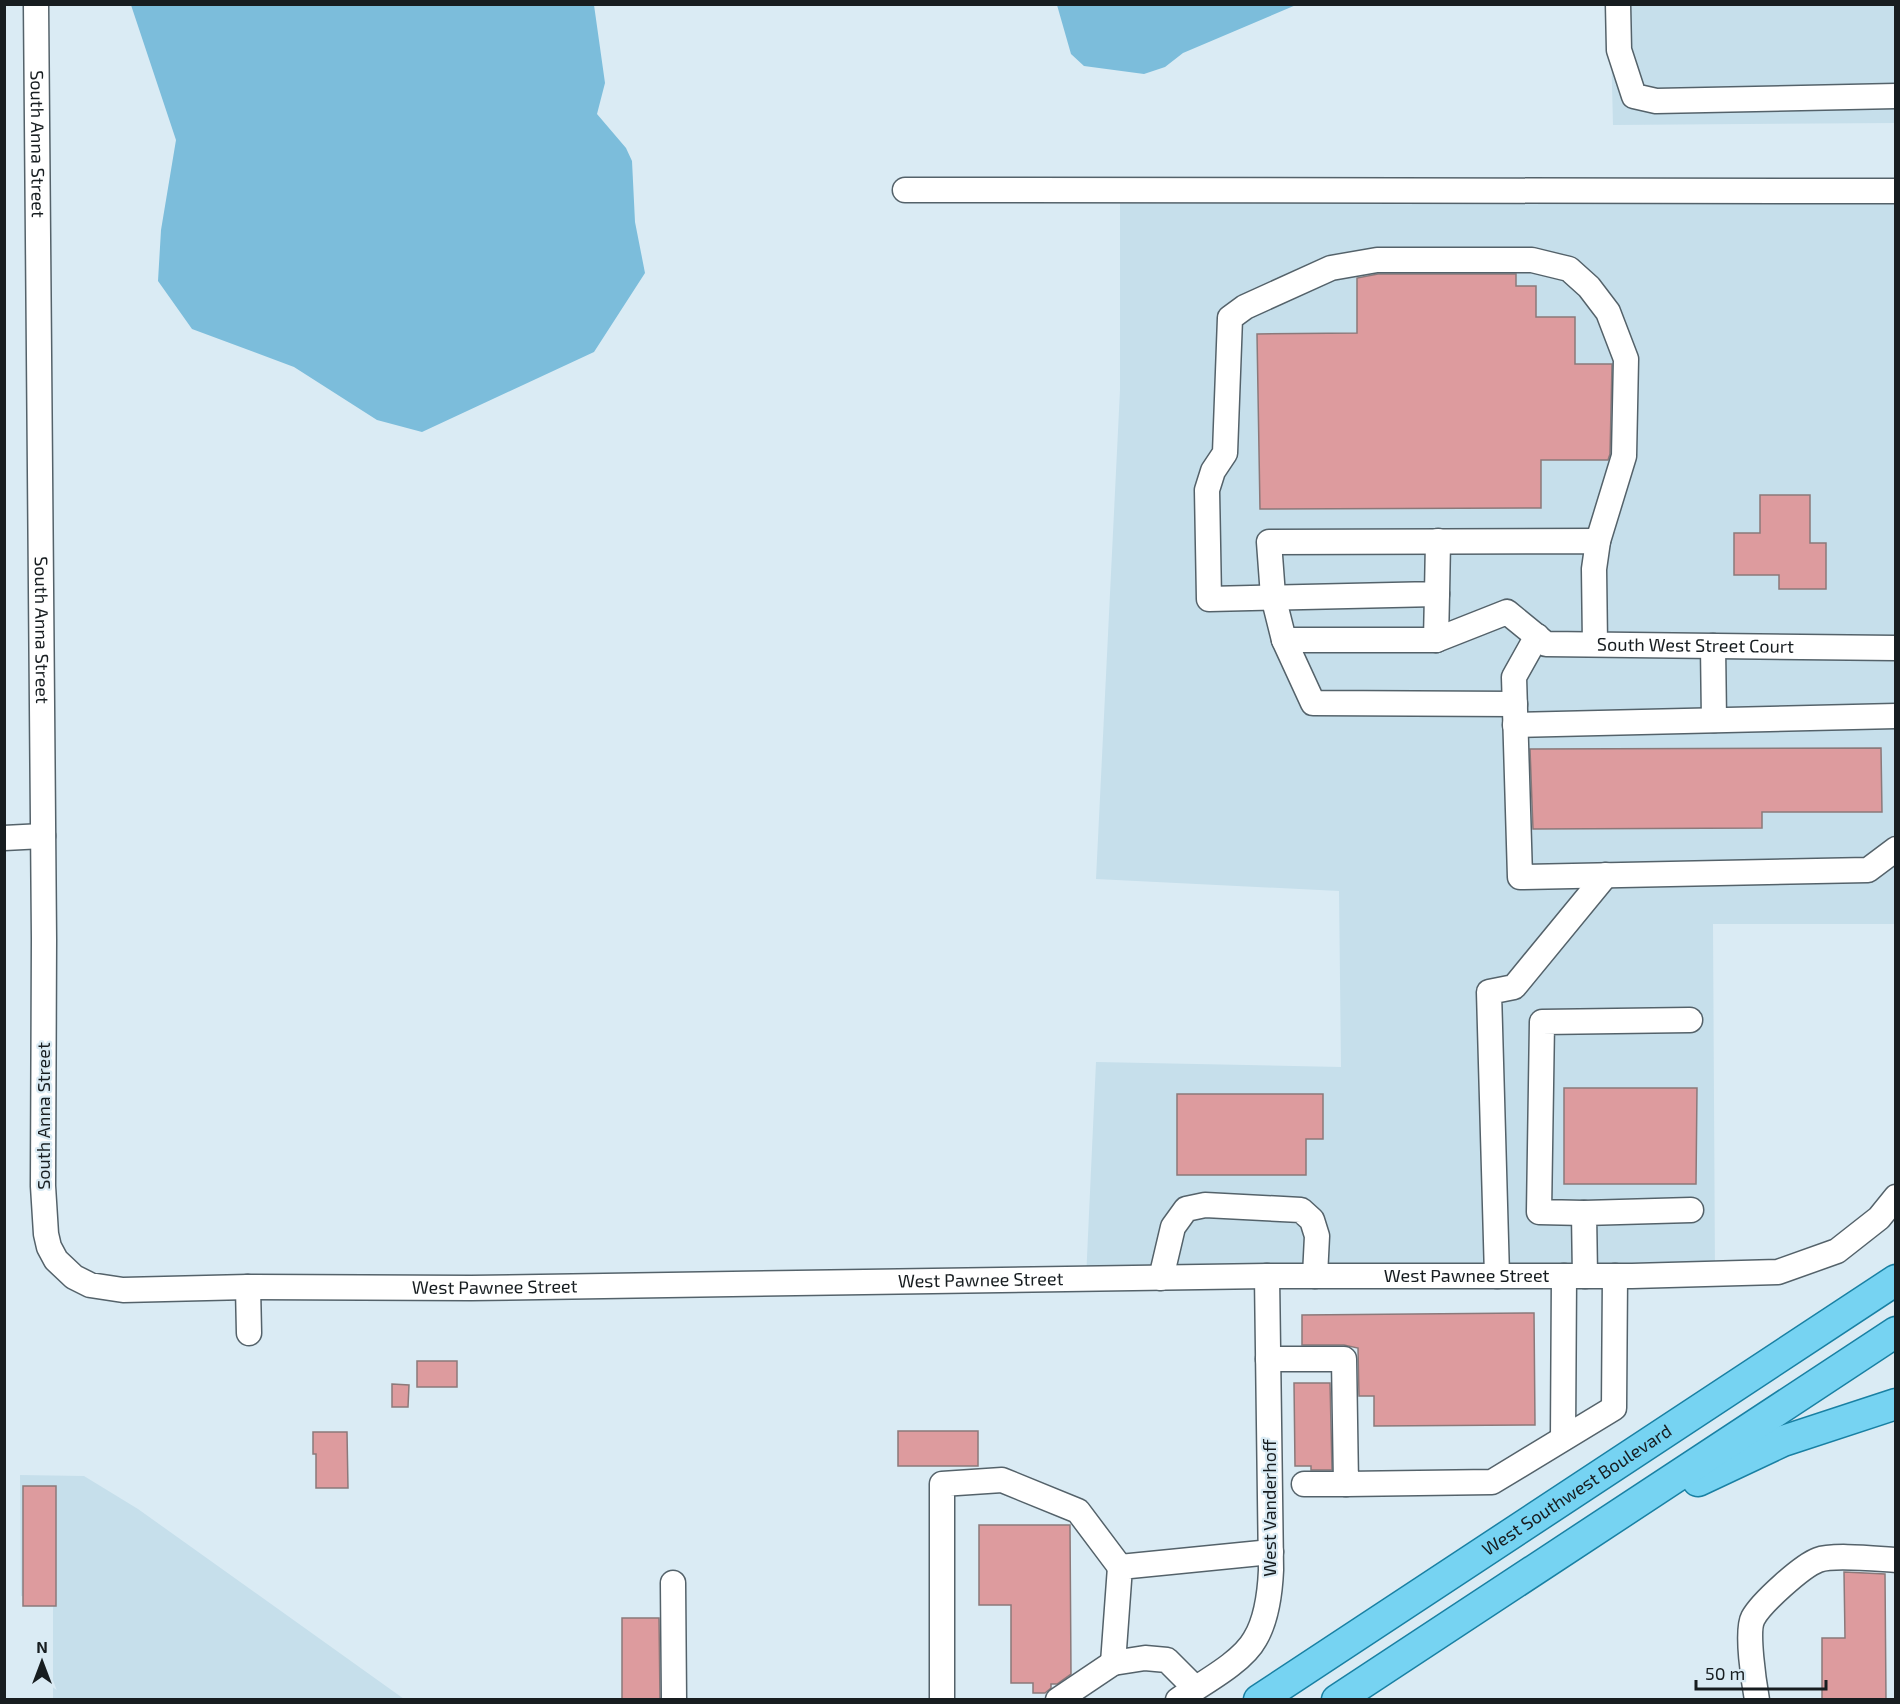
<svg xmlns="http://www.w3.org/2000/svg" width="1900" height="1704" font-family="'Exo 2',sans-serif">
  <rect width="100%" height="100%" fill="#daebf4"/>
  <g fill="#c6dfeb">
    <path d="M1610,5h285v118l-282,2z"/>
    <path d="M1120,190l775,1v733h-182l2,350 -629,5 10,-217 245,5 -2,-176 -243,-12 24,-489z"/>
    <path d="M20,1475l64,1 54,33 266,190h-351v-100l-32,-3z"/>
  </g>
  <g fill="#7cbddb">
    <path d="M131,5h463l11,78 -8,31 29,34 6,13 3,61 10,51 -51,79 -172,80 -45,-12 -83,-53 -102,-38 -34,-48 3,-51 15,-90z"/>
    <path d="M1057,5v-1l239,1 -113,48 -18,14 -21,7 -60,-8 -13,-12z"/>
  </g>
  <g fill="#dd9b9e" stroke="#8b797a" stroke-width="1.5">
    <path d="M1378,274h138v12h20v31h39v47h37l-2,90 -2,6h-67v48l-281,1 -3,-175 100,-1v-55z"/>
    <path d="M1760,495h50v48h16v46h-47v-14h-45v-42h26z"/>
    <path d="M1881,748l1,64h-120v16l-229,1 -3,-80z"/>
    <path d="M1564,1088h133l-1,96h-132z"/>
    <path d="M1177,1094h146v45h-17v36h-129z"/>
    <path d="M1534,1313l1,112 -161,1v-30h-15l-1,-48 -14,-3h-42v-30z"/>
    <rect x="417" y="1361" width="40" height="26"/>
    <path d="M1294,1383h36l2,87h-21v-4h-16z"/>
    <path d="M392,1384l17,1 -1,22h-16z"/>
    <rect x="898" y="1431" width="80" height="35"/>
    <path d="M313,1432h34l1,56h-32v-34h-3z"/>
    <rect x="23" y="1486" width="33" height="120"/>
    <path d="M979,1525h91l1,149 -14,10h-6v4l-6,5h-12v-10h-22v-78h-32z"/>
    <path d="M1844,1572l41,2 1,126h-64v-62h23z"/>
    <path d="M622,1618h37l1,82h-38z"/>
  </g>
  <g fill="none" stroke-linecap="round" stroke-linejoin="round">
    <defs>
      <g id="minor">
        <path id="s1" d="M36,4l8,935 -1,247 3,48 3,13 7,13 18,17 16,8 33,5 125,-3 223,1 796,-12h365l146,-4 59,-21 42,-33 17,-21"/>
        <path d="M1618,4l1,46 15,46 22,5 240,-5"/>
        <path d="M905,190l991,1"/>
        <path d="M1438,541l-1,53 -228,5 -2,-109 6,-19 12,-18 5,-135 15,-11 86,-39 46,-8h155l37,9 20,18 19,25 18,47 -2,97 -26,85"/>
        <path d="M1537,636l-23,41 6,200 348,-7 28,-21"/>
        <path d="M1284,640l29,63 202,1"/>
        <path d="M1436,640l1,-46"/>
        <path id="s2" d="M1595,644l-1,-75 4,-28 -329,1 4,54 11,44h152l71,-28 39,32 350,4"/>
        <path d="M1713,646l1,74"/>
        <path d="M1515,725l381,-9"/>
        <path d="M4,838l39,-2"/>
        <path d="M1584,1213l-45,-1 3,-190 148,-2"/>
        <path d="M1497,1276l-8,-284 25,-5 92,-112"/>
        <path d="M1585,1276l-1,-63 107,-3"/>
        <path d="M1161,1278l12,-51 13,-18 19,-4 96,5 11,10 5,16 -2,40"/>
        <path d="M248,1287l1,46"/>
        <path d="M1268,1359h76l2,125 146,-2 122,-74 1,-132"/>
        <path d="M1563,1438l1,-162"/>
        <path d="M1304,1484h42"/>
        <path d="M673,1583l1,117"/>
        <path d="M1195,1688l-28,-28 -22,-2 -32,5 7,-96 151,-15"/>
        <path d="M942,1700v-216l60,-4 76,31 42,56"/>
        <path d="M1058,1700l55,-37"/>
        <path d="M1178,1700c23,-16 64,-37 77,-61 12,-20 15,-46 16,-69l-4,-294"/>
        <path d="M1757,1700c-3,-17 -11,-69 -4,-82 8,-15 49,-52 65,-58 15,-6 60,-1 78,0"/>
      </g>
      <g id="major">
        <path d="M1698,1481l85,-40 113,-37"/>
        <path id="s3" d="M1259,1700l637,-420"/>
        <path d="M1337,1700l559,-368"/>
      </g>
    </defs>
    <use href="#minor" stroke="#54626a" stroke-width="27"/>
    <use href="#major" stroke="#1980a3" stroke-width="33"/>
    <use href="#minor" stroke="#fff" stroke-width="24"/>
    <use href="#major" stroke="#76d3f2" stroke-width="30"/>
  </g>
  <g text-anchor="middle" stroke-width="4.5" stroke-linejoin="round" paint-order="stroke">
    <g font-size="18" fill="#171d20" stroke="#daebf4">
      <text dy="6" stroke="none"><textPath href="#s1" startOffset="140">South Anna Street</textPath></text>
      <text dy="6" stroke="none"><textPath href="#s1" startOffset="626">South Anna Street</textPath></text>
      <text dy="6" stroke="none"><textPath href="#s2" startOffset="960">South West Street Court</textPath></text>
      <text transform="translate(44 1116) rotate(-90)" y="6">South Anna Street</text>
      <text dy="6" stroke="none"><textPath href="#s1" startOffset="2678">West Pawnee Street</textPath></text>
      <text dy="6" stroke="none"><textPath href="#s1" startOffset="2192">West Pawnee Street</textPath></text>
      <text dy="6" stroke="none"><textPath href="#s1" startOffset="1706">West Pawnee Street</textPath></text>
      <text dy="6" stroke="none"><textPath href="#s3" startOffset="381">West Southwest Boulevard</textPath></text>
      <text transform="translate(1270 1508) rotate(-90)" y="6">West Vanderhoff</text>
    </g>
  </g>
  <rect width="1900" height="1704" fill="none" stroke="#171d20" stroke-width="12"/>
  <g transform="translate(42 1662)" stroke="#daebf4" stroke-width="4.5" paint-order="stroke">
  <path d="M0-4.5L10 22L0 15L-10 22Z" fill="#171d20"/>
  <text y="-9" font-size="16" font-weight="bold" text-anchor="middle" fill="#171d20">N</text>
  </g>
  <path d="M1696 1680v9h130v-9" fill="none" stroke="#171d20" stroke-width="3"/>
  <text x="1705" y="1680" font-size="18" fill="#171d20" stroke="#daebf4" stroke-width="4.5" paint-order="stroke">50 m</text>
</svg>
